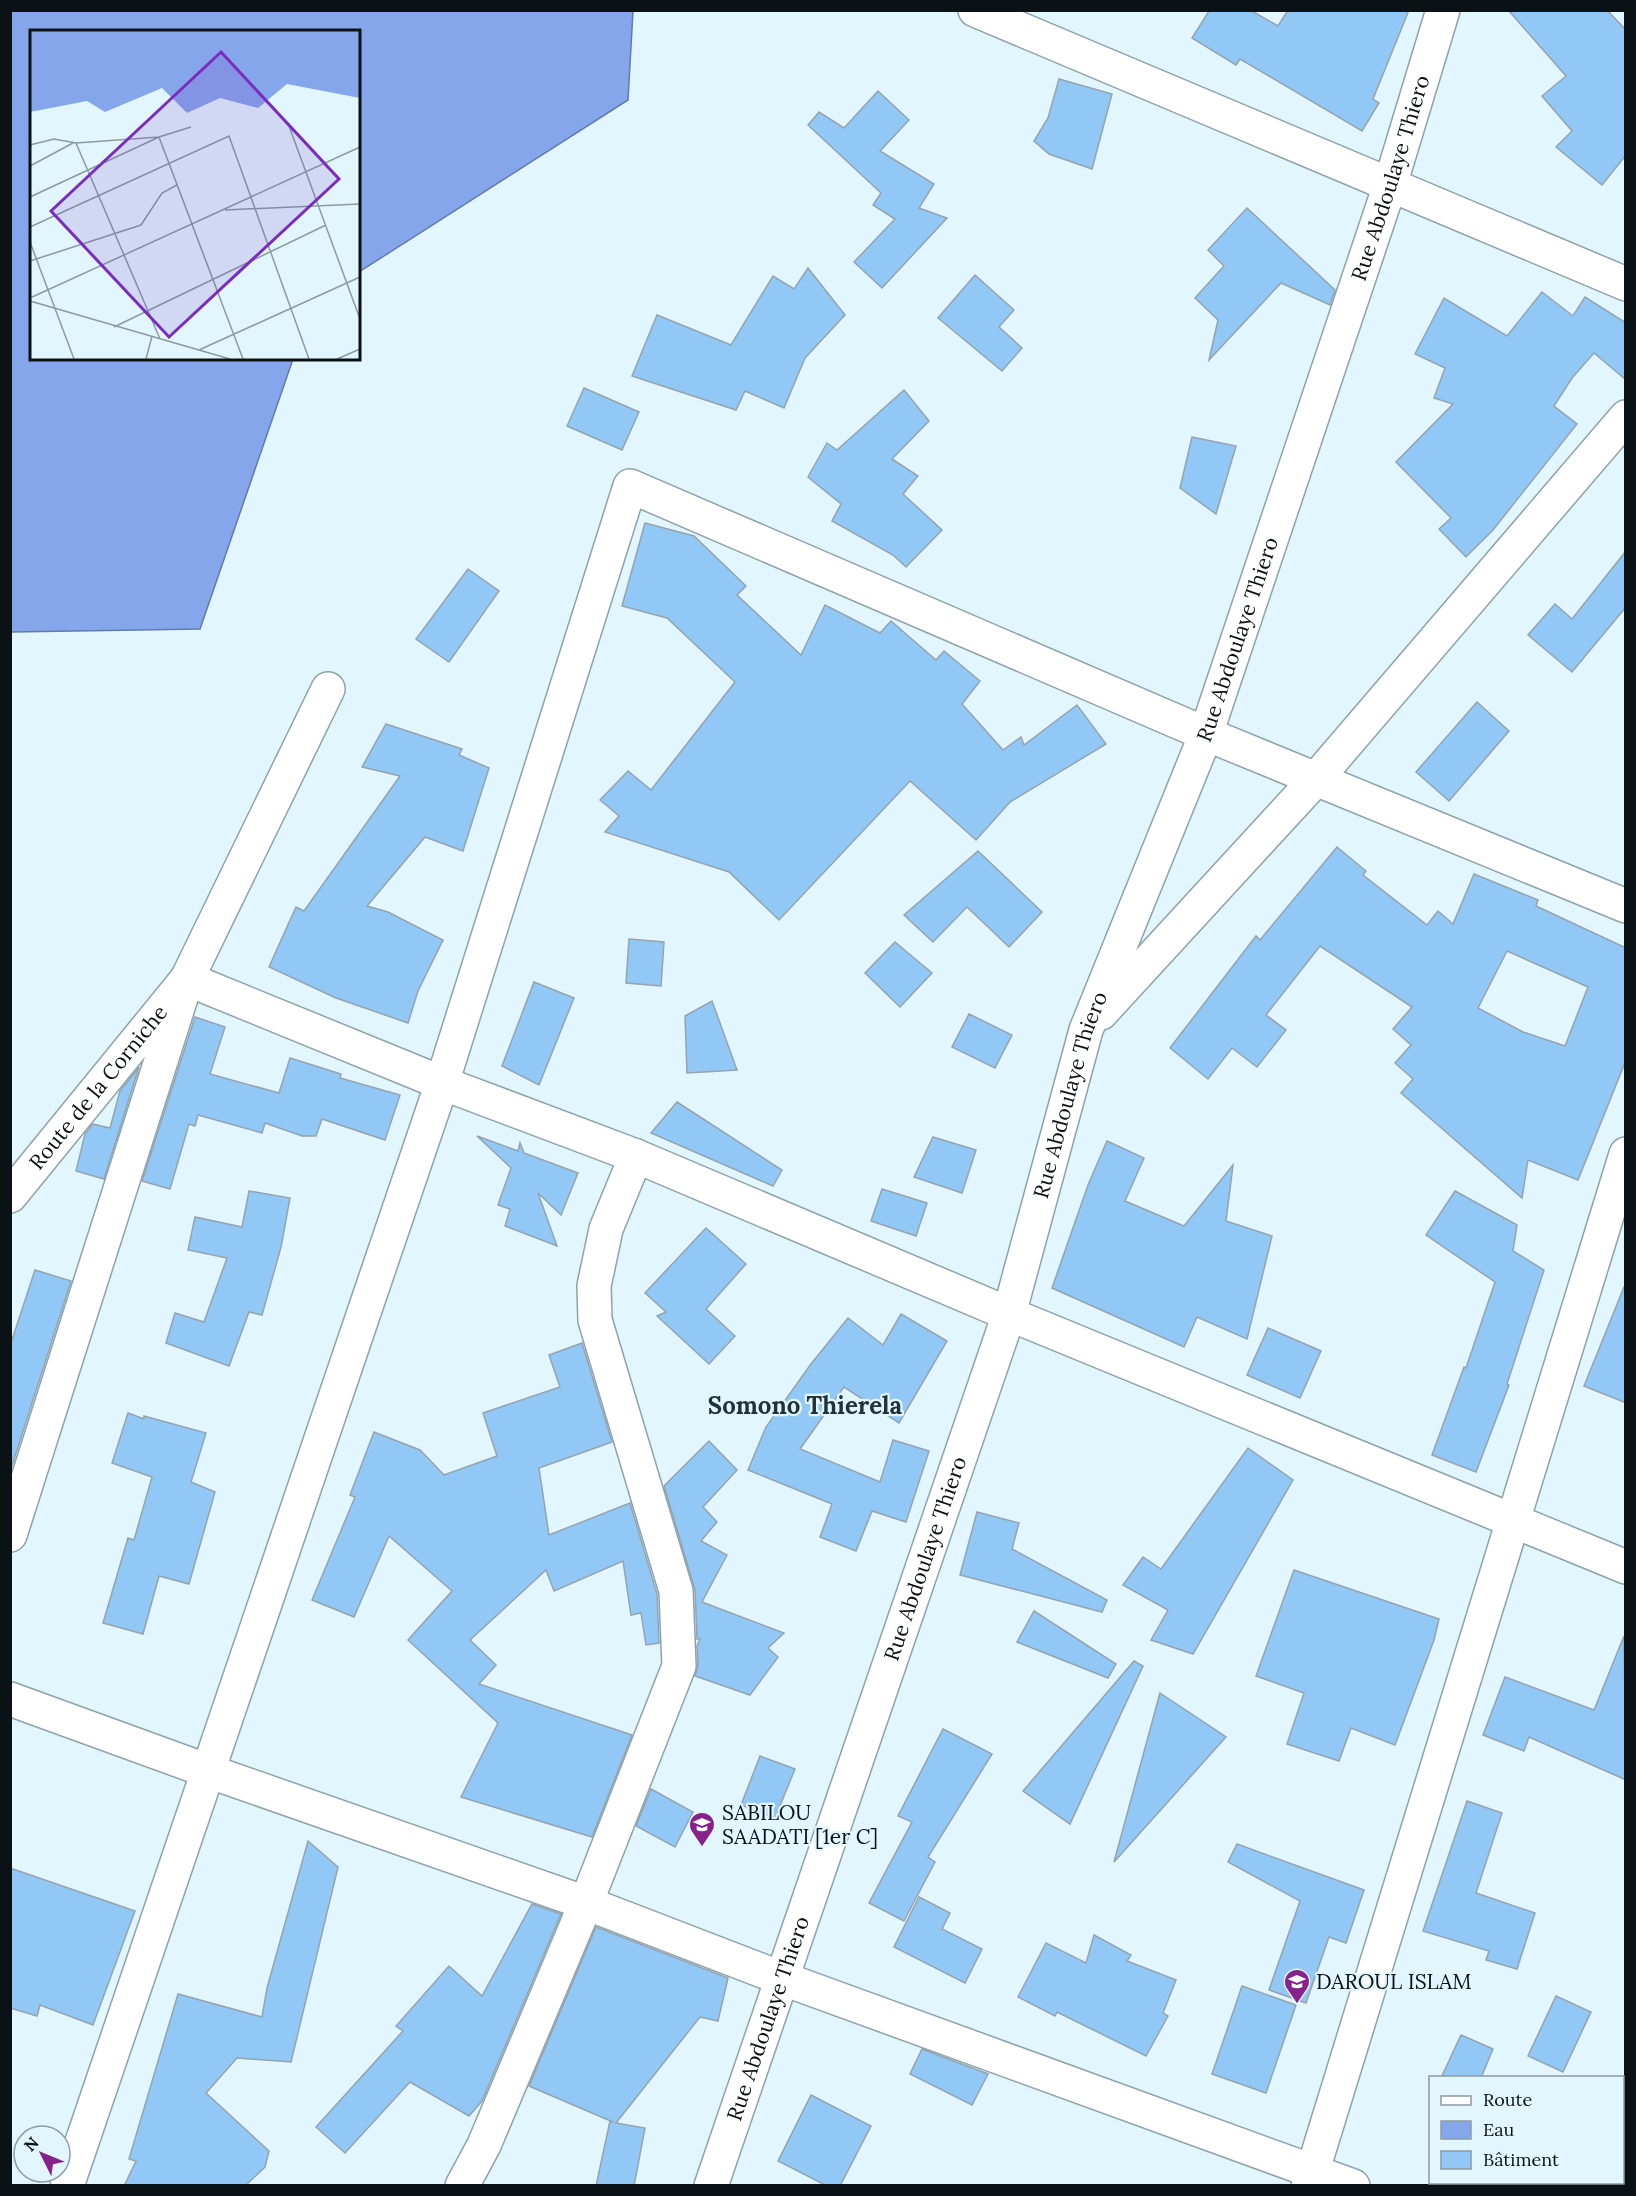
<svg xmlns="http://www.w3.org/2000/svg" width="1636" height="2196" font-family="Lora,serif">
  <rect width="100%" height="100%" fill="#e1f6fe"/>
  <path fill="#85a6eb" stroke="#607aab" stroke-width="1.5" d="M10,11h623l-5,89 -269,172 -1,-240h-326v326l261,1 -93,270 -189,3z"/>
  <g fill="#91c8f5" stroke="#94a3af" stroke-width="1.5" fill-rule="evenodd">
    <path d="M1288,10h121l-36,89 6,4 -17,28 -122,-72 -4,6 -44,-27 17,-27h43l26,15z"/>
    <path d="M1508,10h99l19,20v125l-24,30 -46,-38 16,-16 -30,-35 24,-20z"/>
    <path d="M1059,79l53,15 -20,75 -43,-15 -15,-13 14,-23z"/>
    <path d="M878,91l31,29 -29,31 54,33 -15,24 28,10 -65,70 -28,-26 41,-43 -22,-14 8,-12 -73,-68 11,-13 25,16z"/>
    <path d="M1247,208l88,82 -5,15 -49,-22 -72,77 9,-40 -23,-22 29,-32 -16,-16z"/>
    <path d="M808,268l37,47 -40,43 -21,50 -39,-17 -9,19 -104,-34 25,-61 74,30 42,-69 21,13z"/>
    <path d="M975,275l39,35 -15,17 23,21 -20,23 -64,-53z"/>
    <path d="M1542,292l31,24 12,-19 41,26v57l-32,-27 -22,25 -18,28 23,18 -84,106 -27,27 -27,-28 12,-11 -55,-56 57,-58 -19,-6 11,-30 -30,-14 29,-56 63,38z"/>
    <path d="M584,388l55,24 -17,38 -55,-24z"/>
    <path d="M904,390l25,31 -37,38 26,17 -15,18 39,36 -36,37 -13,-12 -61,-34 9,-17 -33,-27 19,-34 10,7z"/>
    <path d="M1192,437l44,9 -20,68 -36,-26z"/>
    <path d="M645,523l49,13 52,50 -9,9 64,60 24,-50 55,28 11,-12 45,39 8,-9 36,30 -18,23 41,46 18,-13 3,8 53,-40 29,39 -96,58 -34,38 -66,-59 -131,139 -50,-48 -124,-40 14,-16 -19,-16 28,-29 23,19 84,-108 -68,-64 -45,-12z"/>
    <path d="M1626,551v56l-54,65 -44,-37 27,-31 17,15z"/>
    <path d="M468,569l31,22 -50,71 -33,-23z"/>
    <path d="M1477,702l32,29 -60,70 -33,-29z"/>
    <path d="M386,724l76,25 -3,6 30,13 -26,83 -38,-14 -58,69 21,6 55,28 -25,51 -10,32 -72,-25 -67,-31 27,-60 8,4 96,-135 -38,-9z"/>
    <path d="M1337,847l29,24 -3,4 64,50 11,-14 15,13 21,-50 64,26 -2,6 90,42v112l-48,120 -50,-20 -6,38 -121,-105 12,-14 -18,-16 16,-18 -18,-16 19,-22 -92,-61 -54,69 20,15 -29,37 -25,-19 -24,31 -38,-31 86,-112 4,4zM1507,951l81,36 -23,59 -42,-14 -45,-24z"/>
    <path d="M978,851l64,61 -33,35 -42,-40 -34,35 -29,-27z"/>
    <path d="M629,939l35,3 -3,44 -35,-3z"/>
    <path d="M895,942l37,31 -32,34 -35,-34z"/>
    <path d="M534,982l40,16 -35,87 -37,-19z"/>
    <path d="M712,1001l25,69 -50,3 -2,-57z"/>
    <path d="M969,1014l43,21 -17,33 -43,-21z"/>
    <path d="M195,1017l30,10 -15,47 69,19 11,-35 51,16 -1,4 60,17 -15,45 -63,-21 -6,17h-14l-37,-13 -3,10 -64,-18 -3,11 -6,-2 -19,65 -28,-8z"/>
    <path d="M139,1067l-35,112 -28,-8 9,-37 8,-10 17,4 10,-37z"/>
    <path d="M677,1102l105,68 -9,16 -122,-53z"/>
    <path d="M477,1136l41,15 2,-8 4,10 54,20 -17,42 -23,-22 19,53 -52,-20 5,-17 -12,-4 13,-37z"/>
    <path d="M933,1137l43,13 -14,43 -48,-16z"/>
    <path d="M1107,1141l37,17 -19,43 59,25 49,-61 -7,56 46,15 -25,103 -50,-22 -13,30 -132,-59 36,-103z"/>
    <path d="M882,1189l45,14 -11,33 -45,-15z"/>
    <path d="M249,1191l41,7 -9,49 -19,68 -13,-3 -20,54 -63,-23 9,-30 29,9 23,-64 -39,-8 7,-33 47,10z"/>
    <path d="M1455,1191l62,34 -4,26 31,19 -37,114 2,1 -33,87 -44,-17 32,-88 2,1 29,-86 -69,-47z"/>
    <path d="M706,1228l40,36 -40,45 29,27 -26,28 -52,-48 9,-4 -21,-19z"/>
    <path d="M35,1270l36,11 -61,191v-126z"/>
    <path d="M1624,1287l2,1v115l-42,-17z"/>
    <path d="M901,1314l46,27 -48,82 -55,-36 -44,62 80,33 13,-42 36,11 -23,71 -34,-11 -16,40 -36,-14 12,-33 -84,-34 18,-43 45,-63 37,-46 35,27z"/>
    <path d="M1268,1328l53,23 -21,47 -53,-23z"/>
    <path d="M582,1343l30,99 -73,26 10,67 81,-32 27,91 2,49 -13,2 -5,-32 -10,2 -8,-54 -69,30 -8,-21 -76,70 26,25 -17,19 153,51 -40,102 -131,-40 37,-74 -90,-83 44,-49 -63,-55 -35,81 -42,-17 43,-103 -5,-2 24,-63 46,18 24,25 53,-19 -14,-43 77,-26 -11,-32z"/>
    <path d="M128,1413l16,6v-3l62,17 -15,49 24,10 -26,92 -30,-8 -16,58 -40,-11 25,-85 6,2 18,-63 -40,-14z"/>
    <path d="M709,1441l28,29 -34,37 14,15 -16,19 26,14 -25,47 82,31 -16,15 10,9 -28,38 -55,-19 3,-11 -1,-19 3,-7h-3l-2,-49 -31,-104z"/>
    <path d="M1248,1448l45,32 -100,174 -42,-14 17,-30 -45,-25 20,-28 18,12z"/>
    <path d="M977,1512l42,11 -7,26 95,51 -5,12 -142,-37z"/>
    <path d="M1294,1570l145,49 -5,21 -39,105 -44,-17 -12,33 -52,-17 17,-51 -48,-17z"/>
    <path d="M1034,1611l82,53 -8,14 -91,-36z"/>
    <path d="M1624,1636l2,144 -97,-43 -5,14 -41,-16 22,-58 89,33z"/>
    <path d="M1134,1661l9,5 -73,158 -47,-33z"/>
    <path d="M1160,1693l66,44 -112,125z"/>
    <path d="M943,1729l49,25 -64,103 7,5 -31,59 -35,-18 43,-81 -14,-6z"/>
    <path d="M760,1756l35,13 -20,49 -34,-13z"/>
    <path d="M651,1789l42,23 -18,35 -39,-21z"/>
    <path d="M1467,1801l35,12 -26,80 59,20 -18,56 -31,-9 3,-9 -66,-20z"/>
    <path d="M308,1841l30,26 -47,195 -54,-4 -31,35 63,58 -4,16 -20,19h-121l12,-25 -7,-2 49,-165 84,23 5,-29z"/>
    <path d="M1237,1844l127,46 -18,53 -17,-6 -23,66 -37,-13 31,-89 -72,-39z"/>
    <path d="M10,1868l125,43 -42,114 -53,-20 -3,11 -27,-8z"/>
    <path d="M919,1897l31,16 -8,16 40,20 -17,34 -71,-36z"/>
    <path d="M532,1904l29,10 -79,187 -13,15 -59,-34 -65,71 -29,-26 87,-96 -7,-5 53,-60 33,30z"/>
    <path d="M596,1927l132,51 -10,43 -18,-4 -84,106 29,5 -11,58h-38l14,-65 3,1 -84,-36z"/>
    <path d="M1094,1935l37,20 -4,6 49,19 -13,33 5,3 -22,40 -89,-44 -2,4 -37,-19 28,-54 40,20z"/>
    <path d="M1242,1986l54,19 -30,88 -54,-19z"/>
    <path d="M1556,1996l35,16 -28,60 -35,-16z"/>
    <path d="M1461,2035l32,14 -12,29h-40z"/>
    <path d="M922,2049l66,25 -16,31 -62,-31z"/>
    <path d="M811,2095l60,31 -31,60h-13l-49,-25z"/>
  </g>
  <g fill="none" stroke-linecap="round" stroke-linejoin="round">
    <defs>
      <g id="minor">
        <path d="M975,10l651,274"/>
        <path d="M1101,1013l215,-234 310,-362"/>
        <path id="s1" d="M10,1196l177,-217 255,104 194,73 373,158 617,253"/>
        <path d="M10,1535l177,-556 141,-290"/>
        <path d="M10,1699l198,72 378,132 195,75 572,208"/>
        <path d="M67,2186l375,-1103 188,-597 576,248 420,172"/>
        <path d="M462,2186l22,-41 102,-242 93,-237 -3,-75 -81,-271 -1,-34 12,-57 30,-73"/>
        <path id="s2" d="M711,2186l298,-872 77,-284 120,-296 184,-549 53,-175"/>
        <path d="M1308,2186l318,-1032"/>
      </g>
    </defs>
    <use href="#minor" stroke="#8ea2a9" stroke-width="36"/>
    <use href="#minor" stroke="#fff" stroke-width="33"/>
  </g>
  <defs>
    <symbol id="school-pin" viewBox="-11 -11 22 30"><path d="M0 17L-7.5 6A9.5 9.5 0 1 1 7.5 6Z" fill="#87228a" stroke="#e1f6fe"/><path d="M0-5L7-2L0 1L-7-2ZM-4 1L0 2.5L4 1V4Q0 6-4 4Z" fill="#fff"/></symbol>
  </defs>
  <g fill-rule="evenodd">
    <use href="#school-pin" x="687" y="1810" width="30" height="40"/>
    <use href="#school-pin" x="1282" y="1967" width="30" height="40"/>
  </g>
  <g text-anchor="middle" stroke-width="4.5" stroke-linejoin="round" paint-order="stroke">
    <g font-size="21" fill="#0b1215" stroke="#e1f6fe">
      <text dy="7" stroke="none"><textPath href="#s2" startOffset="2121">Rue Abdoulaye Thiero</textPath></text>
      <text dy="7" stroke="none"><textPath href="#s2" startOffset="1635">Rue Abdoulaye Thiero</textPath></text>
      <text dy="7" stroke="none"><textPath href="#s1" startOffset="140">Route de la Corniche</textPath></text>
      <text dy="7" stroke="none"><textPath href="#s2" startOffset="1149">Rue Abdoulaye Thiero</textPath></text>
      <text dy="7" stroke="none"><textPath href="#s2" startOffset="663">Rue Abdoulaye Thiero</textPath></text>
      <text dy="7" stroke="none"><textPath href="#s2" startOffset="177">Rue Abdoulaye Thiero</textPath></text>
    </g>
    <g font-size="21" fill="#0b1215" stroke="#e1f6fe" text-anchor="start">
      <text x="722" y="1820">SABILOU<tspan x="722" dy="24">SAADATI [1er C]</tspan></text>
      <text x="1316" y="1989">DAROUL ISLAM</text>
    </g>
    <g font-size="24" font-weight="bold" fill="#213238" stroke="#e1f6fe">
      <text x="805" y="1414">Somono Thierela</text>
    </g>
  </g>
  <g transform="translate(30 30)">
    <rect width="330" height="330" fill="#e1f6fe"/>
    <path d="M0,1h330v67l-73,-14 -29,24 -38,-10 -33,15 -25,-25 -57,24 -18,-11 -57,11z" fill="#85a6eb"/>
    <path fill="none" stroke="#8b9ba1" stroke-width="1.5" d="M259,96l71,193M46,113l84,196M0,115l24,-6 22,4 83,-6 84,222M0,136l43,-23M0,167l129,-60 32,-10M195,180l135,-6M0,197l199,-91 80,223M0,212l44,117M0,231l111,-36 21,-32 15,-8M0,268l330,-151M0,271l200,58M84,297l212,-102M169,320l161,-73M116,329l6,-23M307,329l23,-10"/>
    <path fill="#7b2cbf" fill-opacity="0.15" stroke="#7b2cbf" stroke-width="3" d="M191,22l118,127 -170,158 -118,-126z"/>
    <rect width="330" height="330" fill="none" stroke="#0b1215" stroke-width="3"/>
  </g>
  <rect width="1636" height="2196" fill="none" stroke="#0b1215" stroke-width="24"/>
  <rect x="1429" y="2076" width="195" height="108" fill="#e1f6fe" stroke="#8b9ba1" stroke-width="1.5"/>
  <rect x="1441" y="2096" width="30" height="9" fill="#ffffff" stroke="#8b9ba1" stroke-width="1.5"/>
  <text x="1483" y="2106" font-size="18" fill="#0b1215">Route</text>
  <rect x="1441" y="2121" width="30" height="18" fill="#85a6eb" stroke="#8b9ba1" stroke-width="1.5"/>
  <text x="1483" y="2136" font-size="18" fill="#0b1215">Eau</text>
  <rect x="1441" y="2151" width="30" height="18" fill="#91c8f5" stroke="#8b9ba1" stroke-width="1.5"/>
  <text x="1483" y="2166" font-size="18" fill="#0b1215">Bâtiment</text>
  <g transform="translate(42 2154) rotate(313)"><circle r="28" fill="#e1f6fe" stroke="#8b9ba1" stroke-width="1.5"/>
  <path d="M0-4.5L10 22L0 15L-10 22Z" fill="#87228a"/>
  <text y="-9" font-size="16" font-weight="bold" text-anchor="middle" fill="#0b1215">N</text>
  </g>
</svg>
